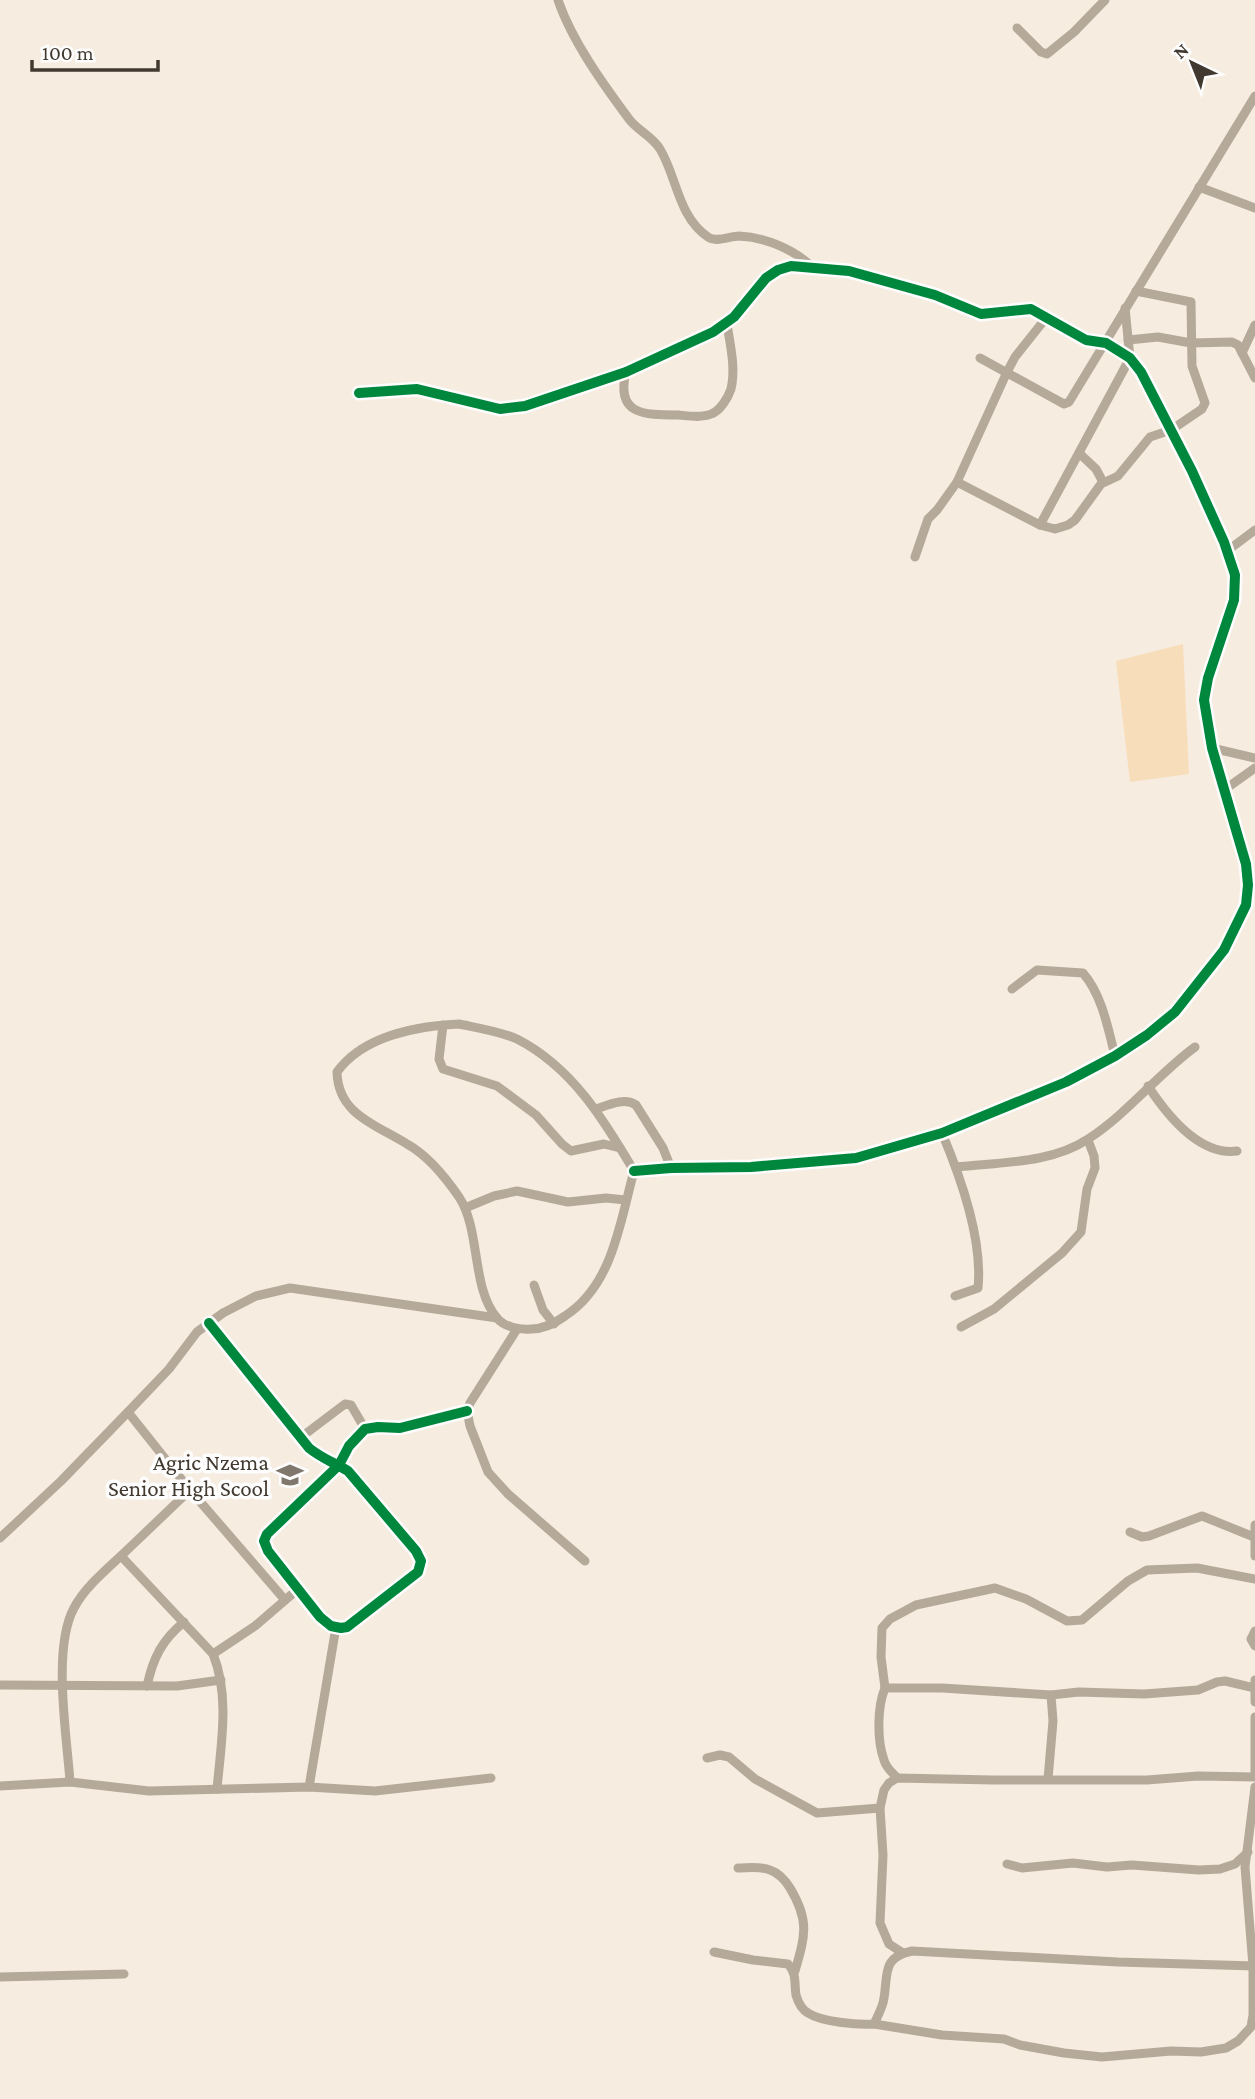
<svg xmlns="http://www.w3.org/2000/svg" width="1255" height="2099" font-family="'Crimson Pro',serif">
  <rect width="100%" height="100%" fill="#f6ece0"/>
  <path fill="#f8ddba" d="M1183,644l6,130 -59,8 -14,-121z"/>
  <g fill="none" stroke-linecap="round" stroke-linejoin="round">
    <g stroke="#b5aa9a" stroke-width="9">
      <path d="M558,0c14,41 45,84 71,119 9,12 23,17 31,30 17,28 18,68 48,88 8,6 22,-1 31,-1 25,1 55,13 73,31"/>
      <path d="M1017,28l24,24 6,2 27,-22 31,-32"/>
      <path d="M1199,187l56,21"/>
      <path d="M1128,340l30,-3 33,6 41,-1 6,3 17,33"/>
      <path d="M1242,353l13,-28"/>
      <path d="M980,358l84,46 5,-2 186,-306"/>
      <path d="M626,372c-11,44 20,43 53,43 10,1 23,3 32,-1 9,-3 17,-16 20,-25 5,-21 -1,-45 -4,-65"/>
      <path d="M359,393l58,-4 83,20 25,-3 101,-34 87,-40 21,-15 32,-39 12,-8 13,-4 58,5 86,24 46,19 50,-5 55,31 20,3 24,15 11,14 51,99 32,71 11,33 -1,25 -26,78 -4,22 8,48 34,116 2,21 -2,20 -22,45 -49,62 -28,23 -32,21 -49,26 -124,51 -86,25 -105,9 -80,1 -37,3"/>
      <path d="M1079,453l17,16 7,13"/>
      <path d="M957,482l83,43 15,4 13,-4 7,-5 26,-36 17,-8 32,-39 21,-7 31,-21 3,-6 -13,-37 -1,-64 -55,-11"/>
      <path d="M1040,525l90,-167 -5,-50"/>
      <path d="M1227,551l28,-21"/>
      <path d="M915,557l13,-38 9,-9 20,-28 50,-110 8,-15 31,-39"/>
      <path d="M1212,748l43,10"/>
      <path d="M1224,790l31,-22"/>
      <path d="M1012,989l25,-19 46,3c19,22 25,55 32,83"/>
      <path d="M459,1024c19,4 40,7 58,15 55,28 87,81 117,132 -14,51 -21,114 -69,145 -11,8 -21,13 -34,13 -11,1 -27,-2 -34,-11 -26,-30 -16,-88 -38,-121 -13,-19 -32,-42 -52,-53 -30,-19 -69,-29 -70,-72 26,-36 80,-46 122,-48z"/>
      <path d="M443,1025l-4,34 4,10 54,17 39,29 26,29 9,7 33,-7 16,4"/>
      <path d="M1148,1086c19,29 51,70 89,65"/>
      <path d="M596,1109c12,-4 29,-12 40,-4l27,43 8,20"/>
      <path d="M942,1133c19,45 41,106 36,155l-23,8"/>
      <path d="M956,1167c43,-5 95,-3 132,-28 38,-24 70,-65 107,-92"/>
      <path d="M465,1208l29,-12 23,-5 51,11 38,-4 20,2"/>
      <path d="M534,1285l9,25 11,14"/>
      <path d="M209,1323l19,23"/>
      <path d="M961,1327l33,-18 68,-56 19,-21 6,-43 8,-21 -1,-12 -6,-16"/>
      <path d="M517,1329l-47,74 -3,8 3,15 18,46 20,22 77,67"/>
      <path d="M232,1351l77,97c12,10 26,15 39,23l68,80 5,10 -3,11 -71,55 -6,1 -10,-2 -11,-9 -52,-66 -4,-10 3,-7 72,-69 10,-19 16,-17 13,-2 22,1 67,-17"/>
      <path d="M128,1412l62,78 95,110"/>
      <path d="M300,1438l45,-34 6,1 14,24"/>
      <path d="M1255,1525v31"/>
      <path d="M1130,1532l12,5 7,-1 53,-20 52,21"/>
      <path d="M0,1538l61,-57 67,-69 41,-43 28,-37 26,-19 33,-17 34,-8 207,30"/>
      <path d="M121,1556l92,98c17,42 8,90 4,135"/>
      <path d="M1255,1631l-4,8 4,7"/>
      <path d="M213,1654l42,-28 43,-37"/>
      <path d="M1255,1680v22"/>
      <path d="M0,1685l177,1 44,-6"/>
      <path d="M147,1686c6,-28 15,-46 37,-64"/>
      <path d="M885,1688l-4,-31 1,-29 8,-9 26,-14 79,-17 31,11 41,22 15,-1 46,-39 19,-11 50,-2 58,11"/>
      <path d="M1255,1717v58"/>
      <path d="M707,1758l13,-3 9,2 26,22 62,34 63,-5"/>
      <path d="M897,1778c-5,-6 -11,-10 -13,-18 -7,-19 -7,-53 1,-72h57l109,7"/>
      <path d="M1048,1779l5,-58 -2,-26 28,-3 65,2 54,-4 19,-8 8,-1 30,7"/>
      <path d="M70,1782c-3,-45 -18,-134 4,-174 11,-21 33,-39 50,-55 22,-21 44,-42 66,-63"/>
      <path d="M0,1786l70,-4 79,9 160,-4 66,4 116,-13"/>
      <path d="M309,1787l27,-160"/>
      <path d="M1007,1864l15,4 51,-5 34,4 25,-2 67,5 21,-1 15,-5 13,-12"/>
      <path d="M738,1868c10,0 23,-2 32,2 9,3 15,10 20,18 20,33 15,48 5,83"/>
      <path d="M714,1952l39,8 35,4c9,10 6,18 8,31 2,7 5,14 12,18 14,9 49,12 66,11 4,-9 9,-17 10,-26 4,-24 -2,-41 28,-47l206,11 137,4"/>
      <path d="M903,1953l-14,-9 -9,-21 3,-68 -3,-47 4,-18 5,-7 8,-5 96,2h154l51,-4 57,1"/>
      <path d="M0,1977l124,-3"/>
      <path d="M874,2024l68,11 62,4 16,6 44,8 38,4 69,-6 30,1 25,-4 12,-7 13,-14 2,-12v-49l-8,-99 10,-80"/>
    </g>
    <defs>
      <g id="cycleway">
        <path d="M359,393l58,-4 83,20 25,-3 101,-34 87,-40 21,-15 32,-39 12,-8 13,-4 58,5 86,24 46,19 50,-5 55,31 20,3 24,15 11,14 51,99 32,71 11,33 -1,25 -26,78 -4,22 8,48 34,116 2,21 -2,20 -22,45 -49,62 -28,23 -32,21 -49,26 -124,51 -86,25 -105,9 -80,1 -37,3"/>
        <path d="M209,1323l100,125c12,10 26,15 39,23l68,80 5,10 -3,11 -71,55 -6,1 -10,-2 -11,-9 -52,-66 -4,-10 3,-7 72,-69 10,-19 16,-17 13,-2 22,1 67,-17"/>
      </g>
    </defs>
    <use href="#cycleway" stroke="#fdfdfd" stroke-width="15"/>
    <use href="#cycleway" stroke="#00873e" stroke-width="10"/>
  </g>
  <defs>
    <symbol id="school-bare" viewBox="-9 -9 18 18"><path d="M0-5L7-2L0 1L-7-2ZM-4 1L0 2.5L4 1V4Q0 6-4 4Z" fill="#80786d" stroke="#fdfdfd" stroke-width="2.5" paint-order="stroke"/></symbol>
  </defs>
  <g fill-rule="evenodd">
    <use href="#school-bare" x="271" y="1456" width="38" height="38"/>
  </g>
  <g text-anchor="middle" stroke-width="7" stroke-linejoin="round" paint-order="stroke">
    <g font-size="23" fill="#41392f" stroke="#fdfdfd" text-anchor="end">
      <text x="269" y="1470">Agric Nzema<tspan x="269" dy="26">Senior High Scool</tspan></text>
    </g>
  </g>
  <g transform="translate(1192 63) rotate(317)" stroke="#fdfdfd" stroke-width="5" paint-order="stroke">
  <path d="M0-5L12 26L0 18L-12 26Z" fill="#41392f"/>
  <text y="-10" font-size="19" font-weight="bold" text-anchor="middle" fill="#41392f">N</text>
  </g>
  <path d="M32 60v10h126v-10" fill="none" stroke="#41392f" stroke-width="3.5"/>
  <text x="42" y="60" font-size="21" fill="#41392f" stroke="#fdfdfd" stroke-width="5" paint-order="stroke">100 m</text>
</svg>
